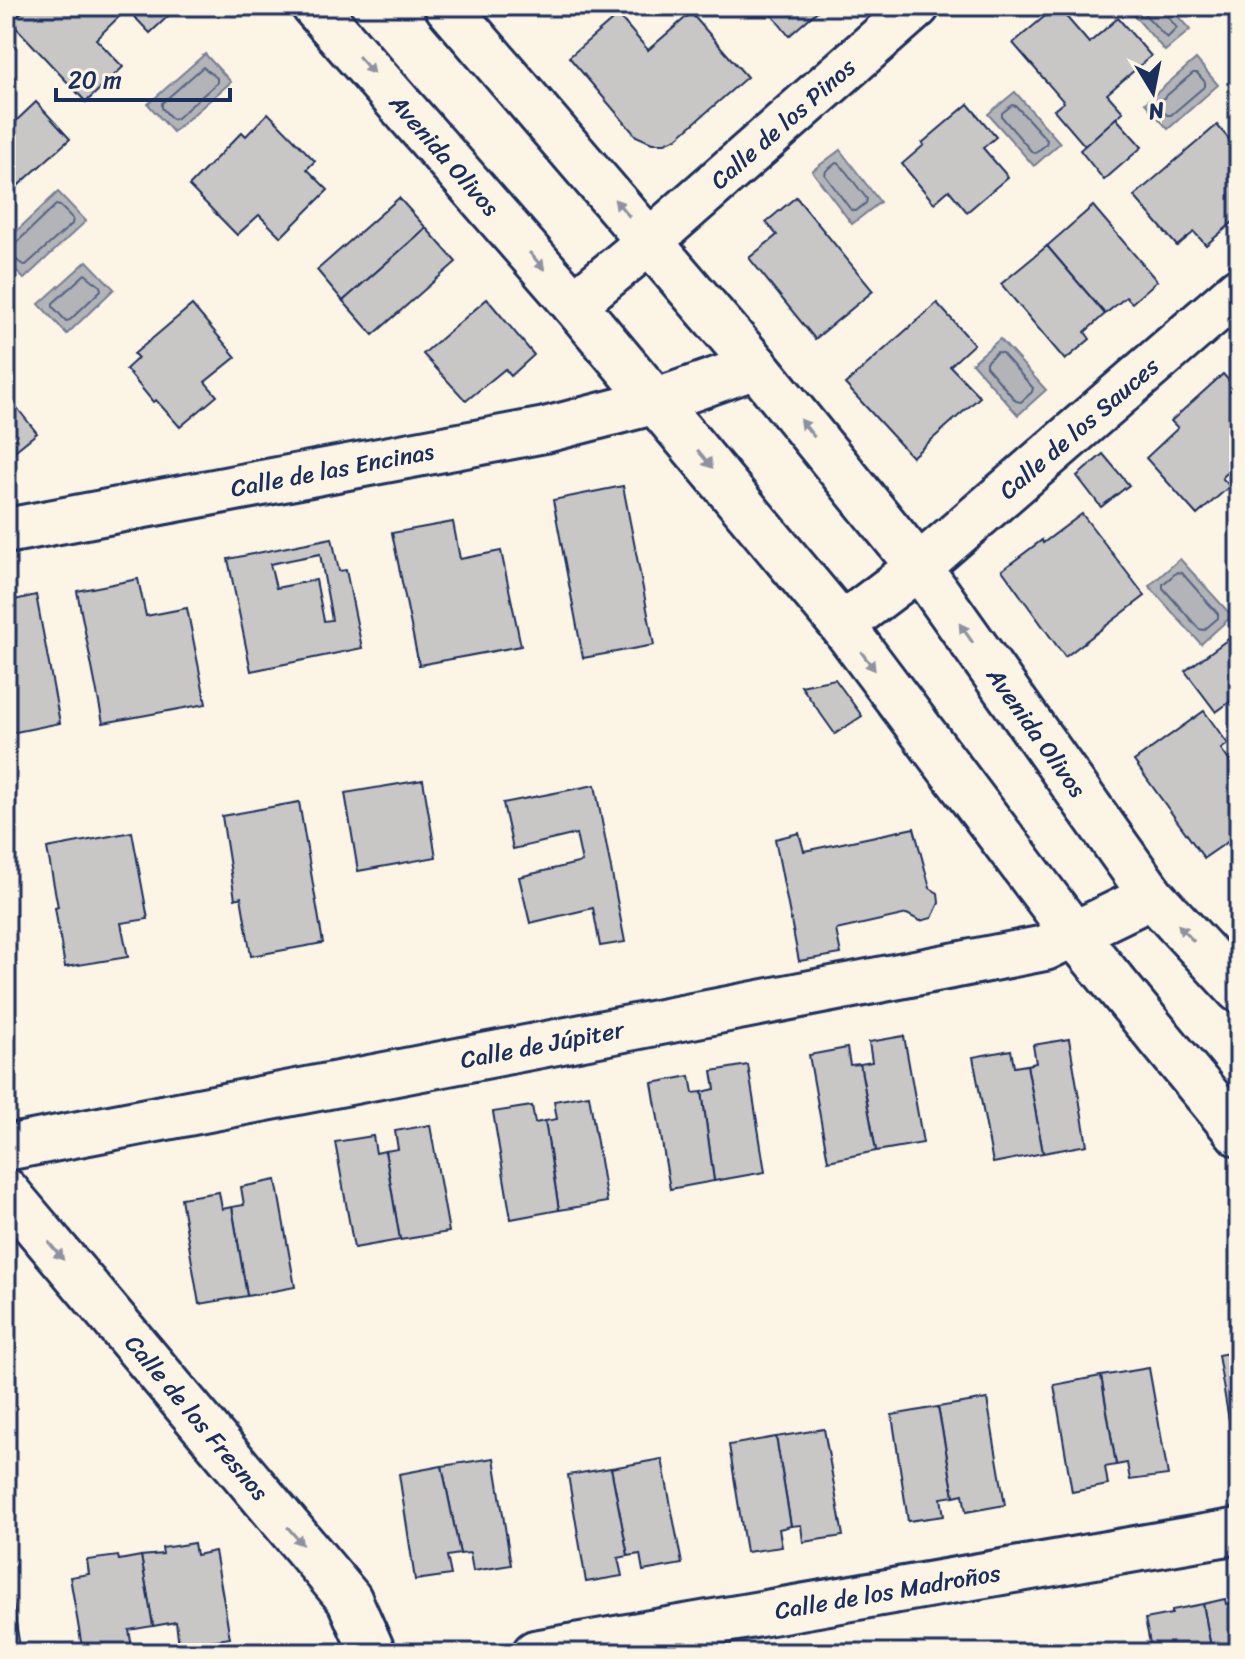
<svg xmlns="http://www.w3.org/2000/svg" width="1245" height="1659" font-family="Sriracha,sans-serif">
  <rect width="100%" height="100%" fill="#fcf5e5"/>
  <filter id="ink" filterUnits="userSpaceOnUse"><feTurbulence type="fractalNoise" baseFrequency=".0125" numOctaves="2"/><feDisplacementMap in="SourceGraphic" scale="16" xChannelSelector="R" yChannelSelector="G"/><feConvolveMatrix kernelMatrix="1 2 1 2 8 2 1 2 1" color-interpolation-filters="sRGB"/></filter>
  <g filter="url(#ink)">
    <g fill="#b2b4b8" stroke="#767f94" stroke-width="2">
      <path d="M1126,6h43l21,24 -25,21z"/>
      <path d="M205,54l26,28 -58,50 -25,-28z"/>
      <path d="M1196,59l22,26 -50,44 -23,-26z"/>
      <path d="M1015,92l45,51 -26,23 -46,-52z"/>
      <path d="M840,150l40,52 -28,22 -40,-53z"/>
      <path d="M58,192l28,29 -62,58 -18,-19v-19z"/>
      <path d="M87,261l27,28 -47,45 -28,-30z"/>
      <path d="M1000,339l46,51 -28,25 -46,-52z"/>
      <path d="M1180,559l52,57 -31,28 -52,-58z"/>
    </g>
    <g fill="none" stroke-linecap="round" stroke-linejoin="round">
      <g stroke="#576482" stroke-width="2">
        <path d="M1137,6l30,32 10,-10 -12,-15 -1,-7"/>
        <path d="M203,67l14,11v5l-40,35 -5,1 -10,-11v-5z"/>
        <path d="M1193,73h4l8,9v4l-34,29h-4l-8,-8v-5z"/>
        <path d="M1012,105l4,1 31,34 -1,4 -10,9 -4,-1 -30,-35v-4z"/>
        <path d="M836,163l4,1 27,35 -1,4 -10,8 -5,-1 -26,-35 1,-4z"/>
        <path d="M6,246l9,-2 41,-39 4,1 13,13 -1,5 -46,41c-8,0 -10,-10 -20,-10"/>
        <path d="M85,274l15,12 1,4 -31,30 -4,1 -13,-14v-4z"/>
        <path d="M997,352l5,1 31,35 -1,4 -11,10 -5,-1 -30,-35v-4z"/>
        <path d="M1177,572l5,1 36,41v4l-14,12 -5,-1 -36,-41v-4z"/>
      </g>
    </g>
    <g fill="#c8c7c6" stroke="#1b2f5e" stroke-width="2" fill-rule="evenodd">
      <path d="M25,6h154l-29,27 -23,-24 -31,30 27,28 -37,35 -75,-80 15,-14z"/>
      <path d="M765,6h58l-34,30z"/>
      <path d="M1057,6l32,37 29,-25 33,38 -44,38 16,18 -38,34 -31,-36 10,-8 -51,-59z"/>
      <path d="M691,13l56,64 -70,61 -12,5h-13l-16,-7 -67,-79 49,-42 30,35z"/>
      <path d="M36,102l34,37 -59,53 -5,-5v-78l10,12z"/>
      <path d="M968,104l28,33 -13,11 25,29 -41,35 -18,-22 -15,13 -32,-39 22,-19 -2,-2z"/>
      <path d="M268,113l47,48 -8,8 21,21 -47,47 -22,-22 -22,20 -48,-49 53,-54 4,4z"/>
      <path d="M1116,118l26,29 -38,33 -24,-30z"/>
      <path d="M1217,125l22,26v66l-33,28 -12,-13 -17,14 -43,-50z"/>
      <path d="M796,197l77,94 -58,48 -66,-81 28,-23 -11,-13z"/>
      <path d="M399,198l27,30 -83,73 -26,-31z"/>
      <path d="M1093,206l64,75 -25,22 -6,-6 -21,17 -58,-68z"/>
      <path d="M426,228l30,34 -83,73 -30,-34z"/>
      <path d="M1047,246l58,68 -20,18 5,7 -25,21 -64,-76z"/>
      <path d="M487,299l47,56 -23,21 -6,-7 -39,32 -43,-47z"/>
      <path d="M937,303l37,41 -24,22 30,31 -68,60 -67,-73z"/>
      <path d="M192,305l44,52 -31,25 12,14 -37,31 -24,-27 -3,2 -27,-33 12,-11 -4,-4z"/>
      <path d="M1223,374l16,18v80l-5,-6 -12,12 8,8 -33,29 -51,-57 32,-30 -7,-7z"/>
      <path d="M6,394l31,39 -31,25z"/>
      <path d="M1103,454l26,31 -28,22 -24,-31z"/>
      <path d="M623,486l31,159 -71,13 -30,-158z"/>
      <path d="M1082,514l63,82 -80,61 -63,-87 40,-30 1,3z"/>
      <path d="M453,522l7,37 41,-8 20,95 -102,19 -27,-132z"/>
      <path d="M332,538l7,33 7,-1 16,78 -111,23 -23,-112zM320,554l12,66 -8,1 -8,-41 -40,8 -6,-24z"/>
      <path d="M138,579l8,37 41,-8 19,96 -103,19 -26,-132z"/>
      <path d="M36,595l24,128 -54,11v-132z"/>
      <path d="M1238,632l1,63 -23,17 -31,-41z"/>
      <path d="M835,679l27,37 -27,18 -34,-48z"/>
      <path d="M1204,711l24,33 -7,5 18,26v59l-35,24 -70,-97z"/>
      <path d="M423,780l13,77 -78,14 -13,-78z"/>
      <path d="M595,785l30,157 -25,4 -7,-38 -63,15 -11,-46 63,-15 -6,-28 -63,15 -10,-46z"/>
      <path d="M299,802l24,141 -72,13 -10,-59 -6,2 -13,-83z"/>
      <path d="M914,828l16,60 8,5 1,10 -7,15 -12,3 -13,-7 -71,16 5,24 -42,7 -24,-122 24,-6 5,18z"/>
      <path d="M132,832l16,87 -27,4 7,34 -63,10 -10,-59 3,-1 -11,-59z"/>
      <path d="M904,1036l19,107 -47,8 -16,-87 12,-2 -3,-20z"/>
      <path d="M1069,1039l18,106 -44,8 -16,-88 9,-2 -3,-18z"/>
      <path d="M847,1048l3,17 10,-1 16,87 -48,10 -19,-106z"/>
      <path d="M1011,1050l3,17 13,-2 16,88 -50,10 -20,-106z"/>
      <path d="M748,1065l17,107 -51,9 -12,-89 13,-3 -3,-18z"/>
      <path d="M690,1076l3,17 9,-1 12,89 -44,8 -18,-106z"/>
      <path d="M589,1095l18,107 -48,8 -14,-89 12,-2 -3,-18z"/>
      <path d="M532,1106l3,17 10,-2 14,89 -48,9 -18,-107z"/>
      <path d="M430,1125l19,107 -49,8 -15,-89 13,-2 -3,-18z"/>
      <path d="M373,1136l3,17 9,-2 15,89 -46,8 -19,-106z"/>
      <path d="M276,1180l19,107 -48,9 -15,-89 12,-2 -3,-18z"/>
      <path d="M219,1192l3,17 10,-2 15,89 -48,8 -18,-106z"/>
      <path d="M1239,1351v110l-3,1 -18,-107z"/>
      <path d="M1149,1368l19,107 -38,5 -3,-17 -11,2 -15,-89z"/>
      <path d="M1101,1376l15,89 -11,2 3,18 -36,7 -18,-107z"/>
      <path d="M987,1399l18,106 -39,7 -3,-18 -9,2 -16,-89z"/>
      <path d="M938,1407l16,89 -13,2 3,18 -36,5 -16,-106z"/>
      <path d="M824,1429l19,107 -40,6 -2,-17 -10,1 -15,-89z"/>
      <path d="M776,1437l15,89 -12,3 3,18 -36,5 -17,-107z"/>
      <path d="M494,1458l17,107 -38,6 -3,-18 -10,1 -18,-88z"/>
      <path d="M662,1459l20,105 -39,7 -3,-17 -12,2 -17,-88z"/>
      <path d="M442,1466l18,88 -13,2 4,19 -36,5 -16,-106z"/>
      <path d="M611,1468l17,88 -10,2 4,18 -36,6 -18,-107z"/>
      <path d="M194,1543l2,12 19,-4 15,87 -51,8 -3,-24 -23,4 -12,-70 22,-2 -1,-6z"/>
      <path d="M118,1556l1,4 22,-4 12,70 -24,4 4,23h-50l-13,-76 19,-3 -2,-14z"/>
      <path d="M10,1586l11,67h-15v-66z"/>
      <path d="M1225,1599l1,5 13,-3v52h-27l-9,-49z"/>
      <path d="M1203,1604l9,49h-60l-7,-34 27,-5v-4z"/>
    </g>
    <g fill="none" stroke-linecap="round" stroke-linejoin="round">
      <defs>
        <g id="street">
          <path id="s1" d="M574,304l76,-63 267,-235"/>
          <path id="s2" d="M6,531l539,-101 112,-29 99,-35"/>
          <path id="s3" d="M842,625l77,-58 320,-277"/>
          <path id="s4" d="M6,1148l1039,-200 107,-52"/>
          <path id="s5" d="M6,1191l343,408 24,54"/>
        </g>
        <g id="secondary">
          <path id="s6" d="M314,6l260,298 268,321 232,309 165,200"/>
          <path id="s7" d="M447,6l309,360 163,201 233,329 87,94"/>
          <path id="s8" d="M535,1653l704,-122"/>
        </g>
      </defs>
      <use href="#street" stroke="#1b2f5e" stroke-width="50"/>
      <use href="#secondary" stroke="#1b2f5e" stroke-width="50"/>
      <use href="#street" stroke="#fcf5e5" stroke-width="44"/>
      <use href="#secondary" stroke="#fcf5e5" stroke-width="44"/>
    </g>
    <defs><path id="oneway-solid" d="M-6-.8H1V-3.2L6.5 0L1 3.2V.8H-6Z" transform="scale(2)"/></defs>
    <g fill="#8c92a2">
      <use href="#oneway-solid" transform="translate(366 65) rotate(49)"/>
      <use href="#oneway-solid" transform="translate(622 208) rotate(-131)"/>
      <use href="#oneway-solid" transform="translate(537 261) rotate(49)"/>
      <use href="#oneway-solid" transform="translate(807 428) rotate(-129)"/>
      <use href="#oneway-solid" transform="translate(705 459) rotate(50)"/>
      <use href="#oneway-solid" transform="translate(966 633) rotate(-125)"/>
      <use href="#oneway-solid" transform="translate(868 661) rotate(53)"/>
      <use href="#oneway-solid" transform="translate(1186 933) rotate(-133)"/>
      <use href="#oneway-solid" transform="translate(56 1251) rotate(50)"/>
      <use href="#oneway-solid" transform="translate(295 1536) rotate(50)"/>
    </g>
  </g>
  <g text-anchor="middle" stroke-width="6" stroke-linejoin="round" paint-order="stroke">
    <g font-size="24" fill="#1b2f5e" stroke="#fcf5e5">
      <text dy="8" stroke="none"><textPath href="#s1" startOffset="276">Calle de los Pinos</textPath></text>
      <text dy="8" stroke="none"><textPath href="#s6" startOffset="198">Avenida Olivos</textPath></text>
      <text dy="8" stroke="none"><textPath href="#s3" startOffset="308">Calle de los Sauces</textPath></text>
      <text dy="8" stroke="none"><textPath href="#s2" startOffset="332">Calle de las Encinas</textPath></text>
      <text dy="8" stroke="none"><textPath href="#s7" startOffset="936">Avenida Olivos</textPath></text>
      <text dy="8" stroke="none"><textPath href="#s4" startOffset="546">Calle de Júpiter</textPath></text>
      <text dy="8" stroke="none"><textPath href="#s5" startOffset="296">Calle de los Fresnos</textPath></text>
      <text dy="8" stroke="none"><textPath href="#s8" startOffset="358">Calle de los Madroños</textPath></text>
    </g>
  </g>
  <rect width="1245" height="1659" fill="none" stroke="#fcf5e5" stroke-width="32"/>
  <rect x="16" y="16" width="1213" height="1627" fill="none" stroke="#1b2f5e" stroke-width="3" filter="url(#ink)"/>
  <g transform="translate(1153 92) rotate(170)" stroke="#fcf5e5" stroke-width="6" paint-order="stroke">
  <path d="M0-6L14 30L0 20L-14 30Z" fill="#1b2f5e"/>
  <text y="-12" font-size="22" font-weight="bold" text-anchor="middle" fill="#1b2f5e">N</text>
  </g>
  <path d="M56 88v12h174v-12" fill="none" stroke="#1b2f5e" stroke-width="4"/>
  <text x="68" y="88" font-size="24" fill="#1b2f5e" stroke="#fcf5e5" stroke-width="6" paint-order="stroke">20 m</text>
</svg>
